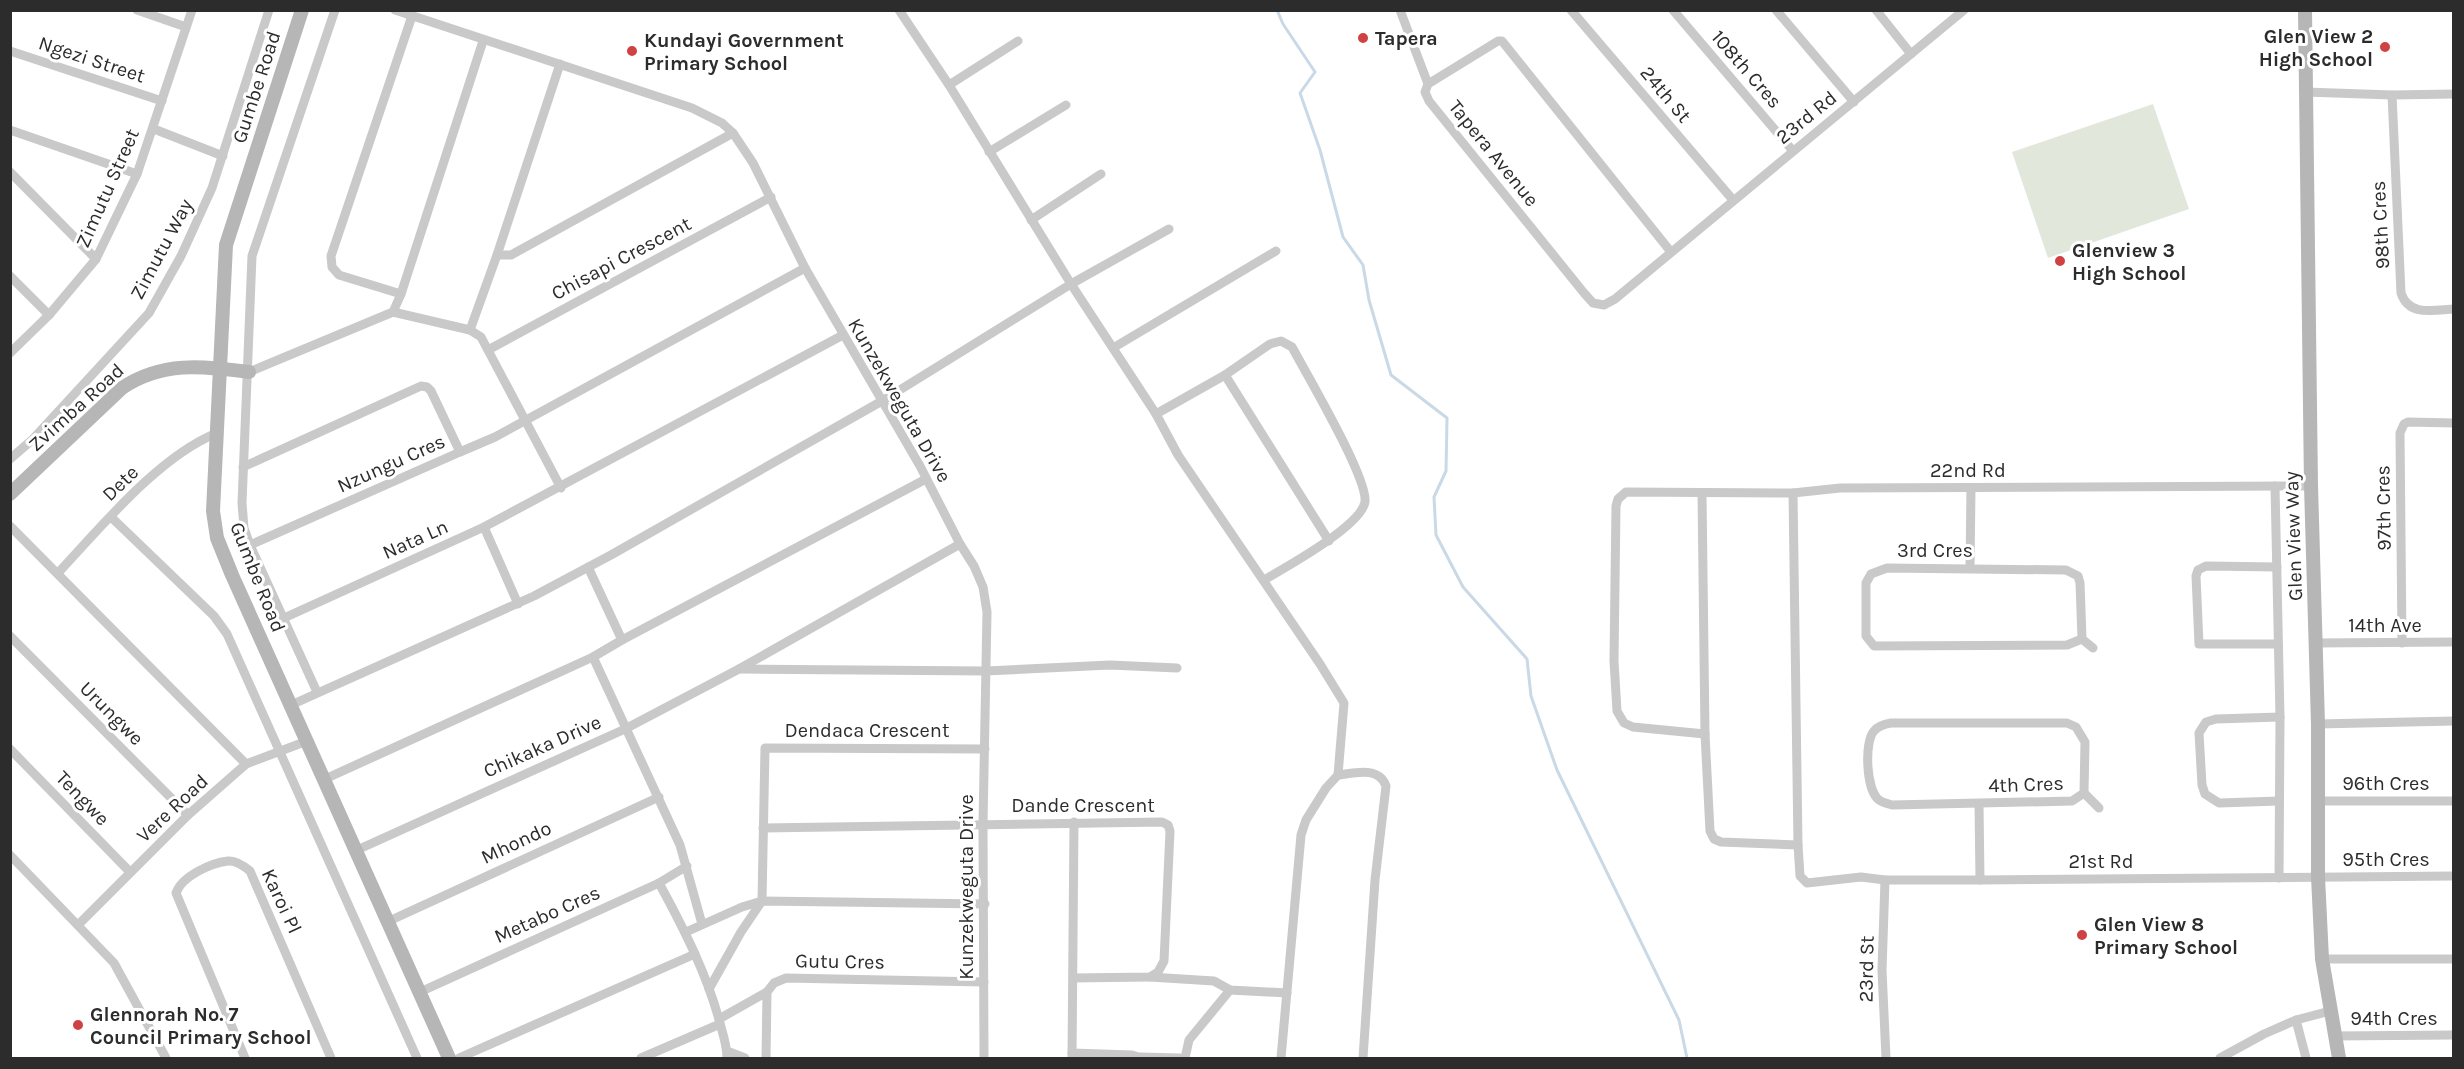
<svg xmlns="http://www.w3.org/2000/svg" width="2464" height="1069" font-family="Karla,sans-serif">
  <rect width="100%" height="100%" fill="#fff"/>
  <path fill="#e1e8db" d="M2153,104l36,105 -141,49 -36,-106z"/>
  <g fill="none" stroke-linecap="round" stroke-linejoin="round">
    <path stroke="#c9d9e6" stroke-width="3" d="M1277,10l6,14 32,48 -15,21 20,57 23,87 20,28 6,35 22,75 56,43 -1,53 -12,26 2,38 27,52 64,72 4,37 26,74 122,250 8,38"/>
    <g stroke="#c9c9c9" stroke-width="9">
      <path d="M137,10l49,17"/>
      <path d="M395,10l297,98 30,15 11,10 20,30 52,105 115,198 40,78 14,22 9,21 4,25 -4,212 1,234"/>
      <path d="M899,10l50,75 122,199 85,130 22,41 142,209 24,39 -6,72 -12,13 -20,32 -5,15 -20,223"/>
      <path d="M1400,10l28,74"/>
      <path d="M1571,10l162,190"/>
      <path d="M1673,10l120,141"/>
      <path d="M1776,10l78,92"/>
      <path d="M1876,10l35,44"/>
      <path d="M10,51l152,50"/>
      <path d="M949,85l69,-44"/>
      <path d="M2305,92l87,3 62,-1"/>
      <path d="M2392,95l9,198c8,24 33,17 53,16"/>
      <path d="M154,129l69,27"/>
      <path d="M10,130l127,44"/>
      <path d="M989,152l77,-47"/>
      <path d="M10,172l86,87"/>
      <path d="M1031,220l70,-46"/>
      <path d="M1671,252l-169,-211h-4l-70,43 -3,8 4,9 155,192 9,10 11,2 11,-6 349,-289"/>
      <path d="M497,255h14l222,-122"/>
      <path d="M10,276l39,39"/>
      <path d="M401,294l-62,-19 -7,-8 -1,-11 81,-240"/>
      <path d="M393,312l77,18 11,7 80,151"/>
      <path d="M470,330l27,-75 63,-191"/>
      <path d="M1113,348l163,-97"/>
      <path d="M488,350l283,-153"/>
      <path d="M10,353l39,-38 47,-56 41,-85 55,-164"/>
      <path d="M249,372l144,-60 8,-18 82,-253"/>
      <path d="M1225,375l104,166"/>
      <path d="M1156,414l69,-39 45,-31 11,-3 11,6c14,26 76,131 73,155 -4,24 -79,65 -101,78"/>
      <path d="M460,452l35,-15 310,-169"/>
      <path d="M10,459l22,-19 117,-127 32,-57 31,-68 57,-178"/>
      <path d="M243,467l178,-81 6,1 4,4 29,61 -210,93"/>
      <path d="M2275,486l5,231 -1,161"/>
      <path d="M1702,493l3,241 5,97 4,8 7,3 77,3"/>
      <path d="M1793,493l5,352 2,31 7,7 54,-6 24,3h95l474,-4"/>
      <path d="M111,517l103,99 13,18 190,424"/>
      <path d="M10,526l236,238"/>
      <path d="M484,527l34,77"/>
      <path d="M588,567l34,73"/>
      <path d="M2277,567l-71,-1 -8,4 -2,6 3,68h79"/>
      <path d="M1970,568l1,-80"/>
      <path d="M58,573c43,-46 101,-117 159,-140"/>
      <path d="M284,618l200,-91 359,-192"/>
      <path d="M10,636l178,179"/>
      <path d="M2082,639l-2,-56 -2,-7 -12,-6 -179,-2 -16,6 -5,9v53l8,10 193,-1 15,-6 11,9"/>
      <path d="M2316,643l138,-1"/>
      <path d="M2402,643l-2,-210 4,-9 4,-2 46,1"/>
      <path d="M593,657l87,188 22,79"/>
      <path d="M739,669l247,2 124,-6 67,3"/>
      <path d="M317,692l-67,-147 -6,-17 -2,-25 10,-247 83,-246"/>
      <path d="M291,705l243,-109 77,-41 271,-154 189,-117 98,-55"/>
      <path d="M1891,723h176l9,4 9,15 -1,51 -12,8 -180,4c-4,-1 -10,-3 -13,-5 -13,-10 -15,-58 -5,-69 4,-5 11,-7 17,-8z"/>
      <path d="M2318,724l136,-3"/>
      <path d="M1705,734l-72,-7 -9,-4 -7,-12 -3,-50 2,-155 2,-7 8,-7 167,1 47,-5 471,-2"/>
      <path d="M10,749l120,123"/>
      <path d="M1338,775c17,-2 41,-9 48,11l-11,94 -12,178"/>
      <path d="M325,779l268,-122 29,-17 304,-161"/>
      <path d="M2084,793l15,15"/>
      <path d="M2279,801l-60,2 -14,-9 -3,-9 -3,-52 7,-11 10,-3 64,-2"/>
      <path d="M2318,801h136"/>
      <path d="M1979,804l1,76"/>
      <path d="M763,828l399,-6 6,3 2,6 -6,130 -6,11 -8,5 -76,1"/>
      <path d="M357,850l268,-121 114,-60 221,-125"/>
      <path d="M10,855l104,108 52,95"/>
      <path d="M1885,880l-3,90 4,88"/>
      <path d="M659,883c25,46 49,93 62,144 3,10 6,21 6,31"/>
      <path d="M762,901l3,-153 220,1"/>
      <path d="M389,921l270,-124"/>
      <path d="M78,925l110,-110 58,-51 61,-23"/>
      <path d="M686,932l56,-25 20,-6 223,3"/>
      <path d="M2322,959h132"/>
      <path d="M1150,977l64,4 16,9 57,3"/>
      <path d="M709,989l32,-57 21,-31"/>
      <path d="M420,992l239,-109 28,-17"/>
      <path d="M719,1019l48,-27"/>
      <path d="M2334,1036l120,-1"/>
      <path d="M727,1051l18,7"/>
      <path d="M1072,1053l60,2 10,3"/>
      <path d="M1141,1057l39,1"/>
      <path d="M245,1058l-69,-165c6,-17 35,-30 52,-32 8,-1 16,5 22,10l81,187"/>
      <path d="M459,1058l236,-104"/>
      <path d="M641,1058l79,-34"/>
      <path d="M766,1058l1,-66 7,-9 12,-5 198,4"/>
      <path d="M1072,1058l2,-236"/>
      <path d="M1185,1058l4,-18 41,-50"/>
      <path d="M2220,1058l44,-24 32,-14"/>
      <path d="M2306,1058l-10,-38 34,-9"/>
    </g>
    <g stroke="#b6b6b6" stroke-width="14">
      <path d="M302,10l-76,235 -13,266 4,27 15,37 217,483"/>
      <path d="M2305,10l6,476 7,238v153l4,82 17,99"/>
      <path d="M10,494l112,-106c40,-27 80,-22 127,-16"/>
    </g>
  </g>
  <g fill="#cf4244" stroke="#fff" stroke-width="2">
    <circle cx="1363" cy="38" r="6"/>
    <circle cx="2385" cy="47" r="6"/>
    <circle cx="632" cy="51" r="6"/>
    <circle cx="2060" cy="261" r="6"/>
    <circle cx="2082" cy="935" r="6"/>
    <circle cx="78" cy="1025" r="6"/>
  </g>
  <g text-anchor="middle" stroke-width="6" stroke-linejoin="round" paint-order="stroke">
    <g font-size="20" font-weight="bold" fill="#2c2c2c" stroke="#fff" text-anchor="start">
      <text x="2373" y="43" text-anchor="end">Glen View 2<tspan x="2373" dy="23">High School</tspan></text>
      <text x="1375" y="45">Tapera</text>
      <text x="644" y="47">Kundayi Government<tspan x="644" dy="23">Primary School</tspan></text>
      <text x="2072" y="257">Glenview 3<tspan x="2072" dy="23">High School</tspan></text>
      <text x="2094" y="931">Glen View 8<tspan x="2094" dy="23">Primary School</tspan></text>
      <text x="90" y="1021">Glennorah No. 7<tspan x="90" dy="23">Council Primary School</tspan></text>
    </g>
    <g font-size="20" fill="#2c2c2c" stroke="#fff">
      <text transform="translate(92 59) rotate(18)" y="7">Ngezi Street</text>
      <text transform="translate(1747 69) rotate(49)" y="7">108th Cres</text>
      <text transform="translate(256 87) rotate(-72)" y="7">Gumbe Road</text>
      <text transform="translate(1666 94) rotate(50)" y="7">24th St</text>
      <text transform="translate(1806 117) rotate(-39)" y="7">23rd Rd</text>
      <text transform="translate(1494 153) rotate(51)" y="7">Tapera Avenue</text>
      <text transform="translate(107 188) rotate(-66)" y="7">Zimutu Street</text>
      <text transform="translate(2380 225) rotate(-93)" y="7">98th Cres</text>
      <text transform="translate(161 249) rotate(-62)" y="7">Zimutu Way</text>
      <text transform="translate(621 258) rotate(-28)" y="7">Chisapi Crescent</text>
      <text transform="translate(900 400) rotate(60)" y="7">Kunzekweguta Drive</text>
      <text transform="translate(76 407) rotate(-42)" y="7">Zvimba Road</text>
      <text transform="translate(391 463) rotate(-24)" y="7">Nzungu Cres</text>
      <text x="1968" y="477">22nd Rd</text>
      <text transform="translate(120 483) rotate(-44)" y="7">Dete</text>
      <text transform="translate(2383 508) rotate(-91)" y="7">97th Cres</text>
      <text transform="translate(2293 536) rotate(-92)" y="7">Glen View Way</text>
      <text transform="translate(415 539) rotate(-24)" y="7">Nata Ln</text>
      <text x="1935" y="557">3rd Cres</text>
      <text transform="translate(258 577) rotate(68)" y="7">Gumbe Road</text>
      <text x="2385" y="632">14th Ave</text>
      <text transform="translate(112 713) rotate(45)" y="7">Urungwe</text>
      <text x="867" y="737">Dendaca Crescent</text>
      <text transform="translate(542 746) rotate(-24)" y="7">Chikaka Drive</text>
      <text x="2386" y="790">96th Cres</text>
      <text transform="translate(2026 784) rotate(-2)" y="7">4th Cres</text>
      <text transform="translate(83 798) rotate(46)" y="7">Tengwe</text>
      <text x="1083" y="812">Dande Crescent</text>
      <text transform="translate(172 808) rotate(-43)" y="7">Vere Road</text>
      <text transform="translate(516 842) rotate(-25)" y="7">Mhondo</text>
      <text x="2386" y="866">95th Cres</text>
      <text x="2101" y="868">21st Rd</text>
      <text transform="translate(966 887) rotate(-90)" y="7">Kunzekweguta Drive</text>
      <text transform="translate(282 901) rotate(65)" y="7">Karoi Pl</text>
      <text transform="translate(547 914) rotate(-24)" y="7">Metabo Cres</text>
      <text transform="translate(840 961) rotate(1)" y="7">Gutu Cres</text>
      <text transform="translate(1866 969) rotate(-89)" y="7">23rd St</text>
      <text x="2394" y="1025">94th Cres</text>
    </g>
  </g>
  <rect width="2464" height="1069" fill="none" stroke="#2c2c2c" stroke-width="24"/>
</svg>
